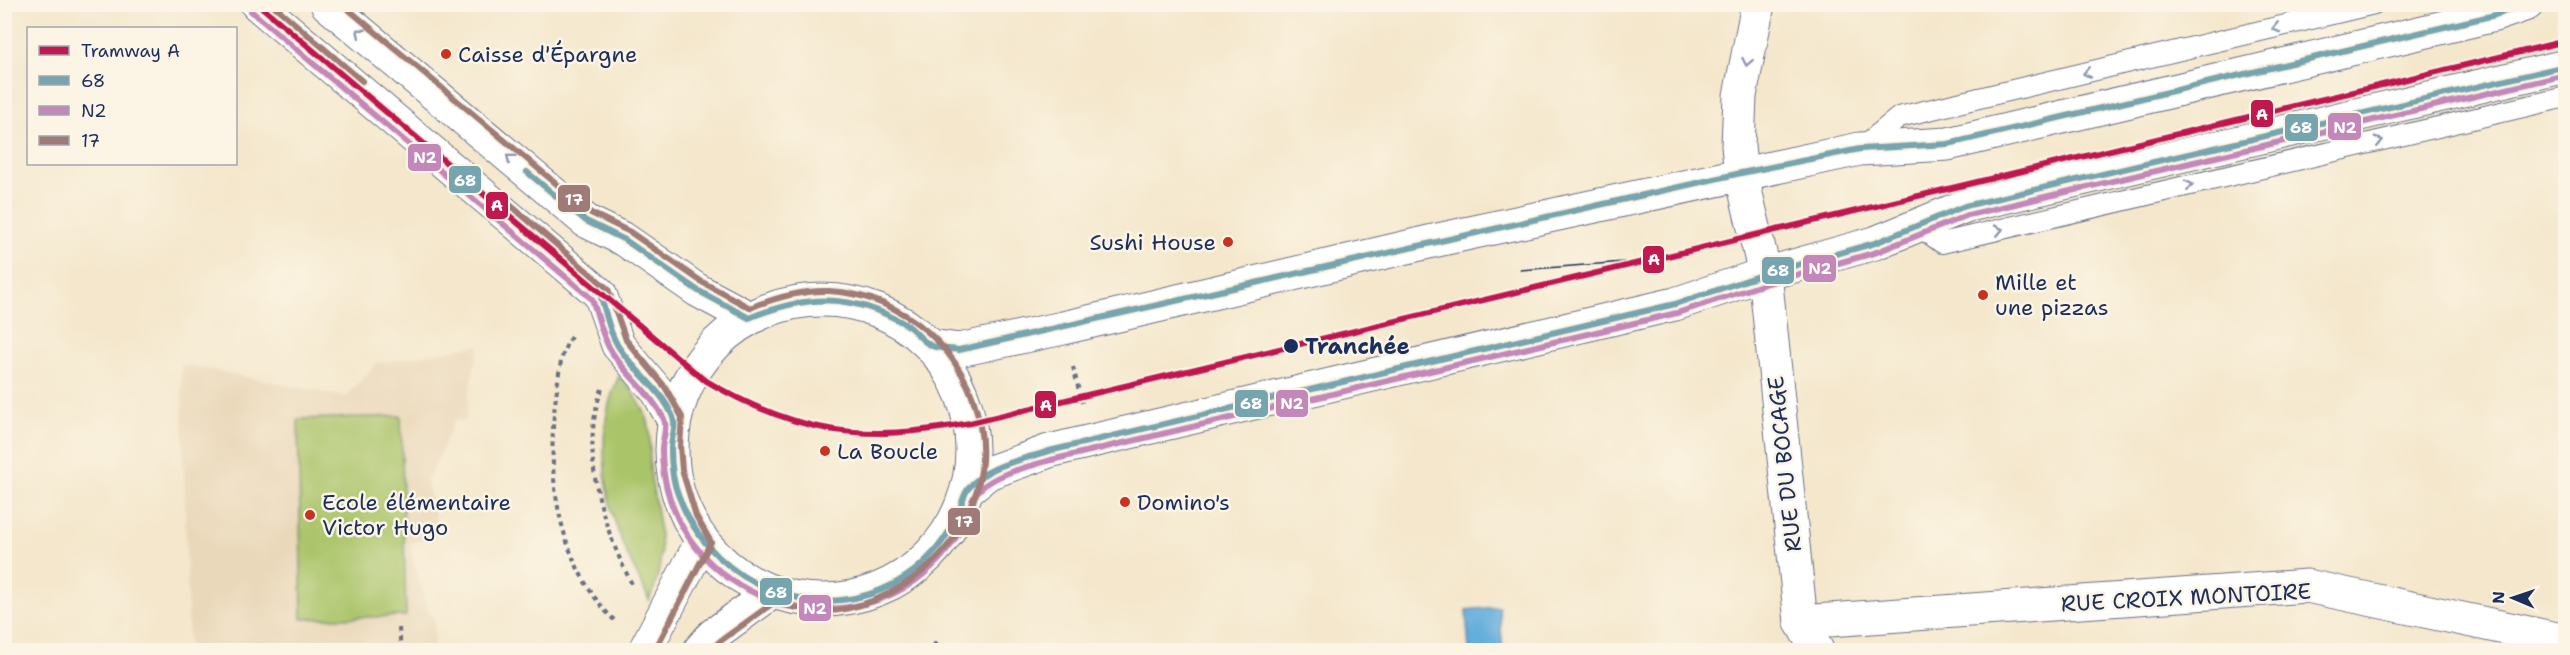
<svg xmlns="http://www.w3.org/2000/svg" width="2570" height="655" font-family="'Shantell Sans',sans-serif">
  <rect width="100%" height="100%" fill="#fcf5e5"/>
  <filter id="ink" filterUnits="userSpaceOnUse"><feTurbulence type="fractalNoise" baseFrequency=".0167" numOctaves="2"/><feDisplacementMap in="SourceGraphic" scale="12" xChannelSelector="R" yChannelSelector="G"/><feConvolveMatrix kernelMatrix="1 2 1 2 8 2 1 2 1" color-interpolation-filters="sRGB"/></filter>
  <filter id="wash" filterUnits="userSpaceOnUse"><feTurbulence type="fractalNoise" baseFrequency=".008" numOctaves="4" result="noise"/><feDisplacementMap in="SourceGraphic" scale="24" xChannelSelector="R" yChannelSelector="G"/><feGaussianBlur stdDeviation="1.35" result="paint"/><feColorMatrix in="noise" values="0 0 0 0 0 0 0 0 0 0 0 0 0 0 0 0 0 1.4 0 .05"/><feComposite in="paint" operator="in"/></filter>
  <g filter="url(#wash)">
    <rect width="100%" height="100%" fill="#f4e7cc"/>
    <path fill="#ead8ba" d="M479,345l-10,46 -3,30 -11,-1 -28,62 12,53 -30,9 17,61 9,16 -2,29h-244l-8,-286 165,33 30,-33z"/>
    <g fill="#aac469" stroke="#627a64" stroke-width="1.5">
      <path d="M619,376c11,13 22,26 28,42 5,15 2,34 3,51 5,46 22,85 -1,131 -9,-21 -21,-41 -29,-63 -18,-49 -24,-113 -1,-161z"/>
      <path d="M401,416l5,200 -104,3 -4,-200z"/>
    </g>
    <path fill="#63afdc" stroke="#3f6f9d" stroke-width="1.5" d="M1499,607l4,43h-34l-3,-40z"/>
  </g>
  <g filter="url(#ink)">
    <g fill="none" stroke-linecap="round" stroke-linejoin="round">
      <defs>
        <g id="lane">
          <path d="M1861,148l38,-31 475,-113"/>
          <path d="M1916,224l26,19 624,-146"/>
        </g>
        <g id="street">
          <path d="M1758,4l-18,92 -2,50 3,27 24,101 36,348 16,28"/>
          <path d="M1801,622l506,-36 259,55"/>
        </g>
        <g id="secondary">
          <path d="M931,346l28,4 104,-22 370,-87 427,-92 88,-5 547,-129 32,-11"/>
          <path d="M968,489l20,-16 61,-22 626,-147 90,-30 110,-31 90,-37 601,-140"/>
        </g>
        <g id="primary">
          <path d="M257,4l343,290 18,51 40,47 16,29"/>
          <path d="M327,4l259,217 39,19 72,50 52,28"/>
          <circle cx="822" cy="450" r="150"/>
          <path d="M645,650l57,-109"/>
          <path d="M700,650l13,-15 58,-42"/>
        </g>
      </defs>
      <use href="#lane" stroke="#676f84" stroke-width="22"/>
      <use href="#street" stroke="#676f84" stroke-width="35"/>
      <use href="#secondary" stroke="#676f84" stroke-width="35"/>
      <use href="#primary" stroke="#676f84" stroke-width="35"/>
      <g stroke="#676f84" stroke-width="4" stroke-dasharray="4.5 4.5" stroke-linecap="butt">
        <path d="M571,337c-10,14 -12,35 -14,52 -12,78 -2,172 57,231"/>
        <path d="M1073,367l9,36"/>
        <path d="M602,389c-24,63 1,140 31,197"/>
        <path d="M399,628l2,22"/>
        <path d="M934,642l6,8"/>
      </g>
      <use href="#lane" stroke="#fff" stroke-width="20"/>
      <use href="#street" stroke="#fff" stroke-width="33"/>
      <use href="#secondary" stroke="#fff" stroke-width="33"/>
      <use href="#primary" stroke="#fff" stroke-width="33"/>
      <path stroke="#1b2f5e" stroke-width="1.5" d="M1520,270l130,-10"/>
      <defs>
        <g id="bus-1">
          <path d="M258,4l342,290c6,18 9,39 20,55 16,24 42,41 53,68 4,10 -2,21 -2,31 0,16 2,35 8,49 35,94 152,137 235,74 17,-14 33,-33 42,-53 5,-9 6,-21 12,-29 18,-24 55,-29 81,-38l626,-147 90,-30 110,-31 90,-37 601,-140"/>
          <path d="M527,172l59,49 39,19 72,50 52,28c58,-24 103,-25 158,7 9,6 15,17 25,21 7,3 19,3 27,4l782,-177 119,-24 88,-5 547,-129 31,-11"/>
        </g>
        <path id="bus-2" d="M251,11l341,288c7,19 10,39 21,55 15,23 38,39 51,65 4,9 -2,21 -2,31 0,16 3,34 8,49 33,100 159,143 246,81 19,-14 36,-33 47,-55 6,-12 7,-26 17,-36 19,-17 48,-22 71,-29l626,-147 91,-30 109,-31 91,-37 598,-140"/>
        <g id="bus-3">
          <path d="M272,4l90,77"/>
          <path d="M342,4l249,209 39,19 72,50 48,26c24,-10 52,-18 79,-17 75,4 139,61 151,135 16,87 -53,166 -135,183 -24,5 -49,-1 -72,-6l-54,39 -8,8"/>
          <path d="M509,204l99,85 18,51 39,47 17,30 -2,29 2,24 14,46 15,26 -56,108"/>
        </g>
      </defs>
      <use href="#bus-1" stroke="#fcf5e5" stroke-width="10"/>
      <use href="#bus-2" stroke="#fcf5e5" stroke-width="10"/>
      <use href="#bus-3" stroke="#fcf5e5" stroke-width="10"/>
      <use href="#bus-1" stroke="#77a5af" stroke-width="6"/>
      <use href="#bus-2" stroke="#c387ba" stroke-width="6"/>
      <use href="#bus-3" stroke="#9f7b77" stroke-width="6"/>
      <defs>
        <path id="tram-1" d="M258,4l445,375c94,56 160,64 267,44l1596,-382"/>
      </defs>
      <use href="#tram-1" stroke="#fcf5e5" stroke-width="10"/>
      <use href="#tram-1" stroke="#bf1950" stroke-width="6"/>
    </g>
    <defs><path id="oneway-chevron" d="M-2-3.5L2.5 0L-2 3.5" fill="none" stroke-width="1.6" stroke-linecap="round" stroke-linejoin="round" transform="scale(1.5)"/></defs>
    <g stroke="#8d97ae">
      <use href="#oneway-chevron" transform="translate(2276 28) rotate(167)"/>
      <use href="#oneway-chevron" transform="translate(360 32) rotate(-140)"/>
      <use href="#oneway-chevron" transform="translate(1747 62) rotate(101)"/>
      <use href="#oneway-chevron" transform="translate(2087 73) rotate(167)"/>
      <use href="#oneway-chevron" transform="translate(2379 141) rotate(-13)"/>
      <use href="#oneway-chevron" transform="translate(510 158) rotate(-140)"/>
      <use href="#oneway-chevron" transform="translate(2189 185) rotate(-13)"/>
      <use href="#oneway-chevron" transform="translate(1999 230) rotate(-13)"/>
    </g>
  </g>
  <g fill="#c8321e" stroke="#fcf5e5" stroke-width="2">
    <circle cx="446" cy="54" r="6"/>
    <circle cx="1228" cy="242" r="6"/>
    <circle cx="1983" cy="295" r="6"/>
    <circle cx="825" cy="451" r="6"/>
    <circle cx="1125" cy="502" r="6"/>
    <circle cx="310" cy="515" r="6"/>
  </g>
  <circle fill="#1b2f5e" stroke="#fcf5e5" stroke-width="2" cx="1291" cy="346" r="8"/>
  <g text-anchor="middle" stroke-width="5" stroke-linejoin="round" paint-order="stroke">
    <g font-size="22" fill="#1b2f5e" stroke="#fcf5e5" text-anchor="start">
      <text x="458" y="62">Caisse d'Épargne</text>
      <text x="1216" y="250" text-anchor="end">Sushi House</text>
      <text x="1995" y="290">Mille et<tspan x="1995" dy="25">une pizzas</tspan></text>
      <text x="837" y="459">La Boucle</text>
      <text x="322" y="510">Ecole élémentaire<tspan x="322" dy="25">Victor Hugo</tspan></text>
      <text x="1137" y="510">Domino's</text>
    </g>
    <g font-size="22" font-weight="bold" fill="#1b2f5e" stroke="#fcf5e5" text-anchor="start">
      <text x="1305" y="354">Tranchée</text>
    </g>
    <g font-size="22" fill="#1b2f5e" stroke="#fcf5e5">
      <text transform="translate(1784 464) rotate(-96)" y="8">RUE DU BOCAGE</text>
      <text transform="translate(2186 597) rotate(-3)" y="8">RUE CROIX MONTOIRE</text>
    </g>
  </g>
  <g stroke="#fcf5e5" stroke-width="2">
    <rect x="2250" y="99" width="24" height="29" rx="6" fill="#bf1950"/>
    <rect x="2327" y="112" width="35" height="29" rx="6" fill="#c387ba"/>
    <rect x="2284" y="113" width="35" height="29" rx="6" fill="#77a5af"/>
    <rect x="407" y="143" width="35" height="29" rx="6" fill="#c387ba"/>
    <rect x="448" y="165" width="34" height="29" rx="6" fill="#77a5af"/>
    <rect x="557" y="184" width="34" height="29" rx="6" fill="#9f7b77"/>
    <rect x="485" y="191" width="24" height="29" rx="6" fill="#bf1950"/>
    <rect x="1642" y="245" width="23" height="29" rx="6" fill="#bf1950"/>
    <rect x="1802" y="254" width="35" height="29" rx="6" fill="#c387ba"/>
    <rect x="1761" y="256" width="34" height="29" rx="6" fill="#77a5af"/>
    <rect x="1275" y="389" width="34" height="29" rx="6" fill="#c387ba"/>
    <rect x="1234" y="389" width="35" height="29" rx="6" fill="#77a5af"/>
    <rect x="1034" y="390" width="23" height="29" rx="6" fill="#bf1950"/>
    <rect x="947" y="507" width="34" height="29" rx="6" fill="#9f7b77"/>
    <rect x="759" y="577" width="34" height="29" rx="6" fill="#77a5af"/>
    <rect x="798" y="594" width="34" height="28" rx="6" fill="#c387ba"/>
  </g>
  <g font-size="16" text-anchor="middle" font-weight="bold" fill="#fff">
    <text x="2262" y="120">A</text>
    <text x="2345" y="133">N2</text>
    <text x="2301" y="133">68</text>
    <text x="425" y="163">N2</text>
    <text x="465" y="186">68</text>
    <text x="574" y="205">17</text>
    <text x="497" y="211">A</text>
    <text x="1654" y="265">A</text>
    <text x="1820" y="274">N2</text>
    <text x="1778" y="276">68</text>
    <text x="1292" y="409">N2</text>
    <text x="1251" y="409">68</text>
    <text x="1046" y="411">A</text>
    <text x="964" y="527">17</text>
    <text x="776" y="598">68</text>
    <text x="815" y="614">N2</text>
  </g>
  <rect width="2570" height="655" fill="none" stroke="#fcf5e5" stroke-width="24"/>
  <rect x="27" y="27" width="210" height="138" fill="#fcf5e5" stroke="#a2a6af" stroke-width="1.5"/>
  <rect x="39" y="46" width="30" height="9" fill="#bf1950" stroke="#a2a6af" stroke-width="1.5"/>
  <text x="81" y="57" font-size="18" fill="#1b2f5e">Tramway A</text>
  <rect x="39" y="76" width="30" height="9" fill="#77a5af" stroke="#a2a6af" stroke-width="1.5"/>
  <text x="81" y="87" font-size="18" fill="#1b2f5e">68</text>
  <rect x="39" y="106" width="30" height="9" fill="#c387ba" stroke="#a2a6af" stroke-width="1.5"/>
  <text x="81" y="117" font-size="18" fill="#1b2f5e">N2</text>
  <rect x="39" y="136" width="30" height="9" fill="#9f7b77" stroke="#a2a6af" stroke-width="1.5"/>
  <text x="81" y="147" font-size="18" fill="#1b2f5e">17</text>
  <g transform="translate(2513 598) rotate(272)" stroke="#fcf5e5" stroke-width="4.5" paint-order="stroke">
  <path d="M0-4.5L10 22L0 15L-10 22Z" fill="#1b2f5e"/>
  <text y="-9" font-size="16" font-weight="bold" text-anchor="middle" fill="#1b2f5e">N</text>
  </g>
</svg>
